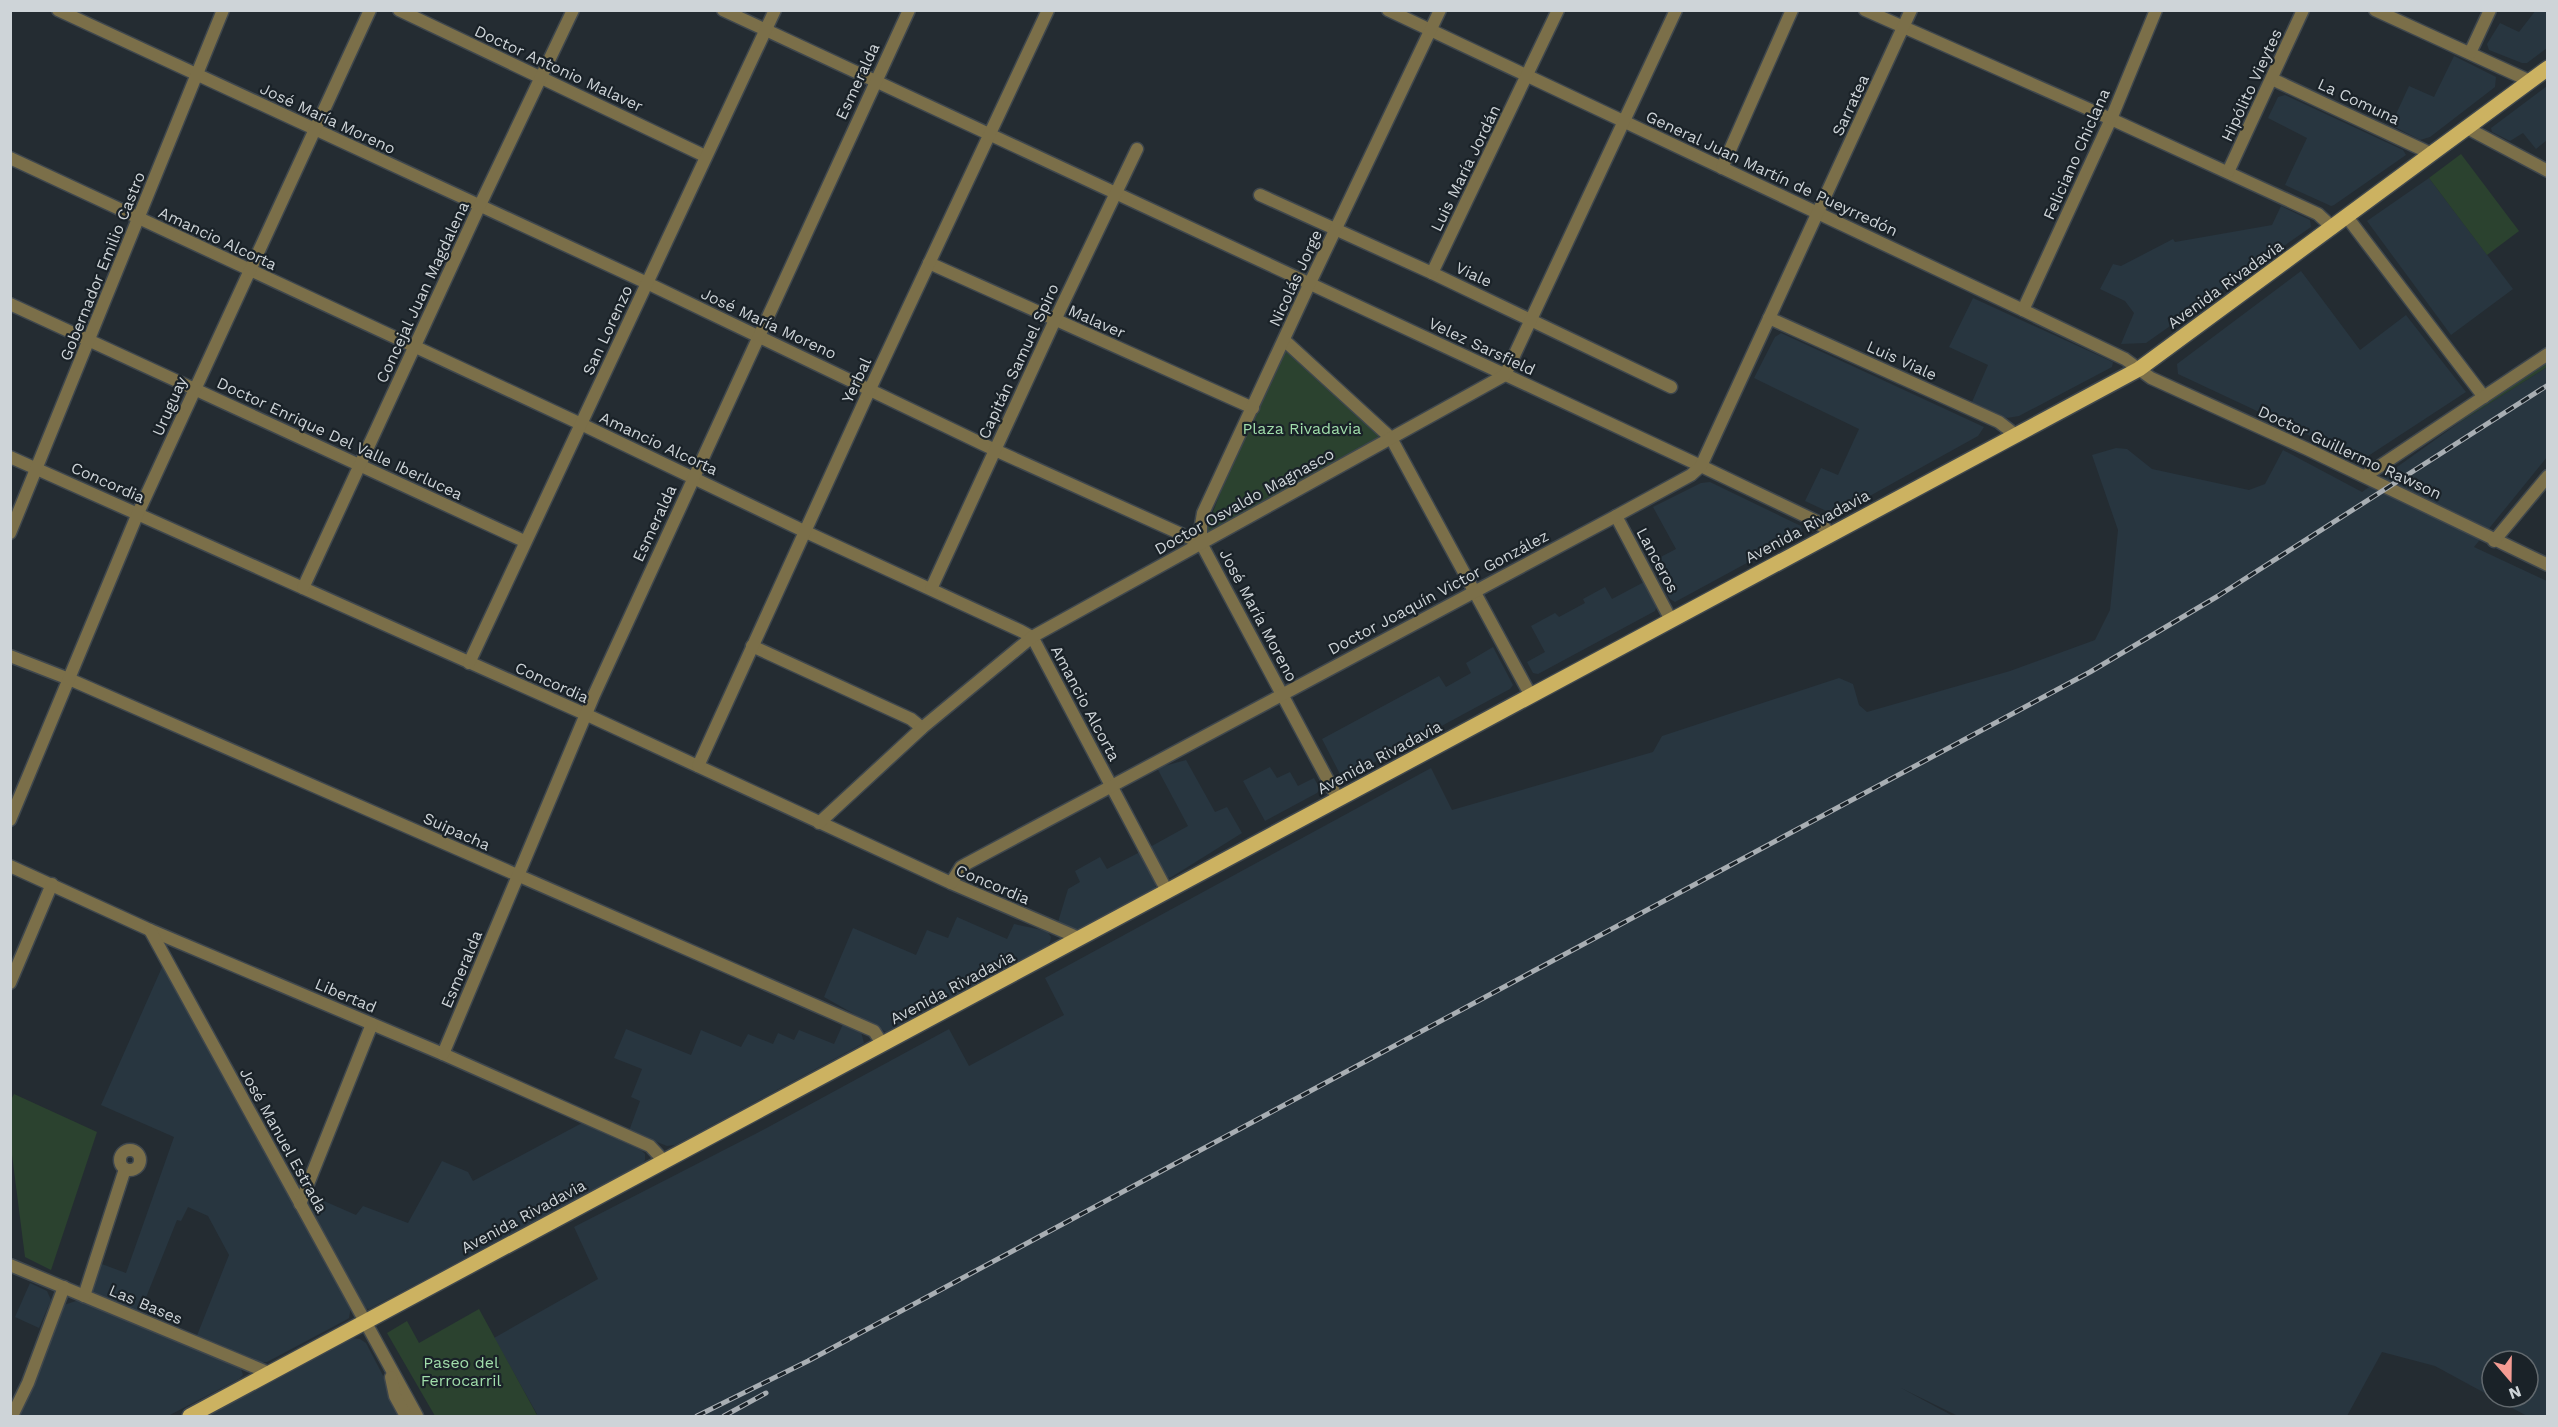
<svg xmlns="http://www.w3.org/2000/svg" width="2558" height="1427" font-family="'Work Sans',sans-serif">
  <rect width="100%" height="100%" fill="#242c32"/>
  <g fill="#283640" fill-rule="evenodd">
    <path d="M2536,10l11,1v37l-20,15h-5l-33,-13 -2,-6 13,-21 19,9z"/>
    <path d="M2454,56l42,21 -1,10 -65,50 -10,3 -29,-15 18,-39 25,11z"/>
    <path d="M2547,86v54l-11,9 -13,-16 -13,8 -18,-9 -1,-4z"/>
    <path d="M2285,95l118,55 3,5 -72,50 -3,1 -46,-21 22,-47 -39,-20 10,-21z"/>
    <path d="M2429,178l84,111 -62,46 -84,-114z"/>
    <path d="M2281,206l29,14 1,7 -165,116 -25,1 13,-31 -9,-12 -25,-12 13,-25 8,2 52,-27 2,3 97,-17z"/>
    <path d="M2301,271l59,79 46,-35 60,77 -104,68 -184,-86 -1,-10z"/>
    <path d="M1973,298l140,64 -1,5 -93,49 -12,2 -35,-16 16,-37 -39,-18z"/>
    <path d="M1781,333l203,94 -6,9 -139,77 -6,1 -28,-13 16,-33 17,7 21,-46 -105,-51 21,-41z"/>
    <path d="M2547,367v90l-73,90 73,34v835h-20l-92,-50 -53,-14 -35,64h-389l-57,-28 52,28h-1420l4,-2 -43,-76 104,-59 -24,-52 187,-96 188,-102 20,37 95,-51 -19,-37 386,-210 21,42 201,-58 9,-16 177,-58 14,6 6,21 8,7 143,-41 85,-31 15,-30 8,-80 -26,-75 24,-7 11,1 25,20 97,21 16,-6 18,-34 79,42 98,-70zM2492,1361h36v36h-36z"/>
    <path d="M1710,482l91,44 1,7 -127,69 -5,-3 -19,-37 25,-13 -23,-42 48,-24z"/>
    <path d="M1644,582l13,23 -2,6 -117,63 -5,-1 -6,-11 18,-10 -14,-26 24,-13 4,4 26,-14 -2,-4 22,-12 7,12z"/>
    <path d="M1493,647l20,38 -3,4 -163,88 -6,-1 -19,-37 117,-63 7,11 25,-14 -5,-10z"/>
    <path d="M1186,760l29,52 12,-5 15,26 -72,45 -4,-2 -16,-29 38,-21 -31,-58z"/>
    <path d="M1270,767l7,11 13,-6 8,14 16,-8 6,11 -3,4 -52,28 -22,-40z"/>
    <path d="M1140,852l16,30 -1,6 -77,41 -5,1 -15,-8 10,-33 12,-7 -5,-11 25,-14 7,12z"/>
    <path d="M957,917l50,22 7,-15 33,7 4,6 -1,5 -3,4 -161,86 -62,-35 29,-69 63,27 11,-25 21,8z"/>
    <path d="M163,965l188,341 -2,12 -5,3 -77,41h-11l-60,-24 33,-83 -21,-39 -20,-9 -7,14 -4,-1 -38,95 -41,-18 -6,-4 -1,-8 8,-22 27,10 48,-136 -73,-32z"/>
    <path d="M843,1024l18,8 3,11 -189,102 -8,1 -38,-15 11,-30 -9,-4 11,-28 -28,-11 12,-29 65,26 10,-25 40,17 7,-13 25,10 5,-11 16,7 5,-10 35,14z"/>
    <path d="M582,1123l59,27 4,4v6l-4,5 -272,144 -5,-1 -55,-97 15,-10 32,14 7,-9 45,17 34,-62 26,11 5,9z"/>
    <path d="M30,1283l17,8 4,9 -12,28 -24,-11z"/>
    <path d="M79,1300l161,66 3,9 -4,4 -71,37h-154l50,-111z"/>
    <path d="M352,1338l8,1 6,4 38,73h-197z"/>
  </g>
  <g fill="#2b422f">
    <path d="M2461,154l58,77 -32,24 -58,-77z"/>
    <path d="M1284,340l107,98 -190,105 52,-135z"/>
    <path d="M2547,361v6l-87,55 -1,-2z"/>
    <path d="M14,1094l83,38 -46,138 -26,-13 -14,-110v-47z"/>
    <path d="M479,1309l58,106 -4,1h-98l-48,-83 20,-12 12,22z"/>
  </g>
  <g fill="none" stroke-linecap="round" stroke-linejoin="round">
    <defs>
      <g id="minor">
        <path d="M58,10l589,273 348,167 206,93 137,256"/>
        <path d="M399,10l306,146"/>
        <path d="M723,10l978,456 117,56 13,12"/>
        <path d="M1388,10l635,300 102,49 26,19 156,71 241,116"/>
        <path d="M1865,10l246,109 207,95 15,14"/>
        <path d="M2375,10l155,71"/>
        <path d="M2470,53l20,-43"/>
        <path d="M2272,79l160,75"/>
        <path d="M2467,128l81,43"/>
        <path d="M10,158l571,266 225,108 215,99 11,6 4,7 131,247"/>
        <path d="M1722,168l70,-158"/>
        <path d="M2228,172l75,-162"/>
        <path d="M1260,195l172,78 239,114"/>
        <path d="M2347,217l137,180"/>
        <path d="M929,263l324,145"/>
        <path d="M1432,273l126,-263"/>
        <path d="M10,304l514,237"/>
        <path d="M2023,310l88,-191 45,-109"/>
        <path d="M1769,318l230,104 18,14"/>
        <path d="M1284,340l107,98 140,258"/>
        <path d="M10,457l575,257 366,169 128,55"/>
        <path d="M2365,476l183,-122"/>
        <path d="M1616,516l55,104"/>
        <path d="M10,533l213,-523"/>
        <path d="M2494,541l54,-65"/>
        <path d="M1201,543v-18l2,-12 106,-228 131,-275"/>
        <path d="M303,588l177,-383 93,-195"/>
        <path d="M931,589l124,-269 82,-171"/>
        <path d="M752,646l159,73 11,9"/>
        <path d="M10,656l59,23 805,352 9,14"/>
        <path d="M469,663l306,-653"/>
        <path d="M698,766l172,-377 178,-379"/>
        <path d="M10,820l128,-307 232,-503"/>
        <path d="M819,823l103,-95 110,-91 473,-262 171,-365"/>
        <path d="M10,866l140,64 293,124 207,92 14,15"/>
        <path d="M951,883l10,-16 7,-4 648,-347 75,-41 10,-9 210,-456"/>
        <path d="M150,930l267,486"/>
        <path d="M10,983l42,-99"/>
        <path d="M443,1054l151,-359 315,-685"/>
        <circle cx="130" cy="1160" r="10"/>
        <path d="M300,1204l72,-180"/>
        <path d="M10,1265l259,108"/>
        <path d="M84,1296l41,-127"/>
        <path d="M391,1377l4,19 11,20"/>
        <path d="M12,1416l16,-33 36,-96"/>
      </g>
      <path id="major" d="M190,1416l1949,-1047 409,-301"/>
    </defs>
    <use href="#minor" stroke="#3f474d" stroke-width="15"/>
    <use href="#major" stroke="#3f474d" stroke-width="18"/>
    <use href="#minor" stroke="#7b6f49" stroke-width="12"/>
    <use href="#major" stroke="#ccb261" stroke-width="15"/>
    <defs>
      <g id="rail">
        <path d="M697,1416l111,-55 1282,-689 128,-76 330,-211"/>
        <path d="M724,1416l42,-23"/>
      </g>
    </defs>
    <use href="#rail" stroke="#a8aeb3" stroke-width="5"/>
    <use href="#rail" stroke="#1a2228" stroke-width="3" stroke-dasharray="9" stroke-linecap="butt"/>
  </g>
  <g text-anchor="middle" stroke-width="4.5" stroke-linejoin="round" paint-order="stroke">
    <g font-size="16" fill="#ced4d8" stroke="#1a2228">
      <text transform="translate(559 68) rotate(25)" y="6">Doctor Antonio Malaver</text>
      <text transform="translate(857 81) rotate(-65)" y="6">Esmeralda</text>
      <text transform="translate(2251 85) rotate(-65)" y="6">Hipólito Vieytes</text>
      <text transform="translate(2359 101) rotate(25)" y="6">La Comuna</text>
      <text transform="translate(1850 105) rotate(-65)" y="6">Sarratea</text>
      <text transform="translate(328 118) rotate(25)" y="6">José María Moreno</text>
      <text transform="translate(2076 154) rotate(-66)" y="6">Feliciano Chiclana</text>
      <text transform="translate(1465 168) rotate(-64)" y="6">Luis María Jordán</text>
      <text transform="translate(1772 173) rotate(25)" y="6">General Juan Martín de Pueyrredón</text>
      <text transform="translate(218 238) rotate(25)" y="6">Amancio Alcorta</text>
      <text transform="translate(102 266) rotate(-68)" y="6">Gobernador Emilio Castro</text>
      <text transform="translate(1474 274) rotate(25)" y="6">Viale</text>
      <text transform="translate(1295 278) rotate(-65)" y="6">Nicolás Jorge</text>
      <text transform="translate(2225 284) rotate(-36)" y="6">Avenida Rivadavia</text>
      <text transform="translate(422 292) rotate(-65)" y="6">Concejal Juan Magdalena</text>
      <text transform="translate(1097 321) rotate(24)" y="6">Malaver</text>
      <text transform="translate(769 323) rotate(25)" y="6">José María Moreno</text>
      <text transform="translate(607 330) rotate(-65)" y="6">San Lorenzo</text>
      <text transform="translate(1482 346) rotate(25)" y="6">Velez Sarsfield</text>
      <text transform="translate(1902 360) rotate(24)" y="6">Luis Viale</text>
      <text transform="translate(1018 361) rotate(-65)" y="6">Capitán Samuel Spiro</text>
      <text transform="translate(856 380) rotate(-65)" y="6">Yerbal</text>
      <text transform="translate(169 406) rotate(-66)" y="6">Uruguay</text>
      <text transform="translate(340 438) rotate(25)" y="6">Doctor Enrique Del Valle Iberlucea</text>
      <text transform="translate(659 443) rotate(25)" y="6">Amancio Alcorta</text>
      <text transform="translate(2350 452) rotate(25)" y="6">Doctor Guillermo Rawson</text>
      <text transform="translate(108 482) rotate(24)" y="6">Concordia</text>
      <text transform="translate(1244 501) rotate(-29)" y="6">Doctor Osvaldo Magnasco</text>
      <text transform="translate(654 523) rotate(-65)" y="6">Esmeralda</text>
      <text transform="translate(1807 526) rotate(-28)" y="6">Avenida Rivadavia</text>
      <text transform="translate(1658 560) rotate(62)" y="6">Lanceros</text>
      <text transform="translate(1438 592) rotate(-28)" y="6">Doctor Joaquín Victor González</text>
      <text transform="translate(1259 615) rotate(62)" y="6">José María Moreno</text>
      <text transform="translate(552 682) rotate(24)" y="6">Concordia</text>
      <text transform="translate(1086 703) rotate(62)" y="6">Amancio Alcorta</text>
      <text transform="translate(1379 757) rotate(-28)" y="6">Avenida Rivadavia</text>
      <text transform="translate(457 831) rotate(24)" y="6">Suipacha</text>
      <text transform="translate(993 884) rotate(23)" y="6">Concordia</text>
      <text transform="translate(461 969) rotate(-67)" y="6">Esmeralda</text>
      <text transform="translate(952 987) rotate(-28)" y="6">Avenida Rivadavia</text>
      <text transform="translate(346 995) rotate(23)" y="6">Libertad</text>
      <text transform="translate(284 1140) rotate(61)" y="6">José Manuel Estrada</text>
      <text transform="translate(523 1216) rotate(-28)" y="6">Avenida Rivadavia</text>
      <text transform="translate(146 1304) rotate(23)" y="6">Las Bases</text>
    </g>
    <g font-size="16" fill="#a1deab" stroke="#1a2228">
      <text x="1302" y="434">Plaza Rivadavia</text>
      <text x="461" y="1368">Paseo del<tspan x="461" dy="18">Ferrocarril</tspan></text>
    </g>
  </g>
  <rect width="2558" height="1427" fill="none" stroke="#ced4d8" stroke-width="24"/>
  <g transform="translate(2510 1379) rotate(160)"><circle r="28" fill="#1a2228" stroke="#62696e" stroke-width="1.5"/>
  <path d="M0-4.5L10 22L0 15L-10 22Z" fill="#f59c94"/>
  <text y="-9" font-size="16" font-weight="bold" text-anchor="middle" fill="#ced4d8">N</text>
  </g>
</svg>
